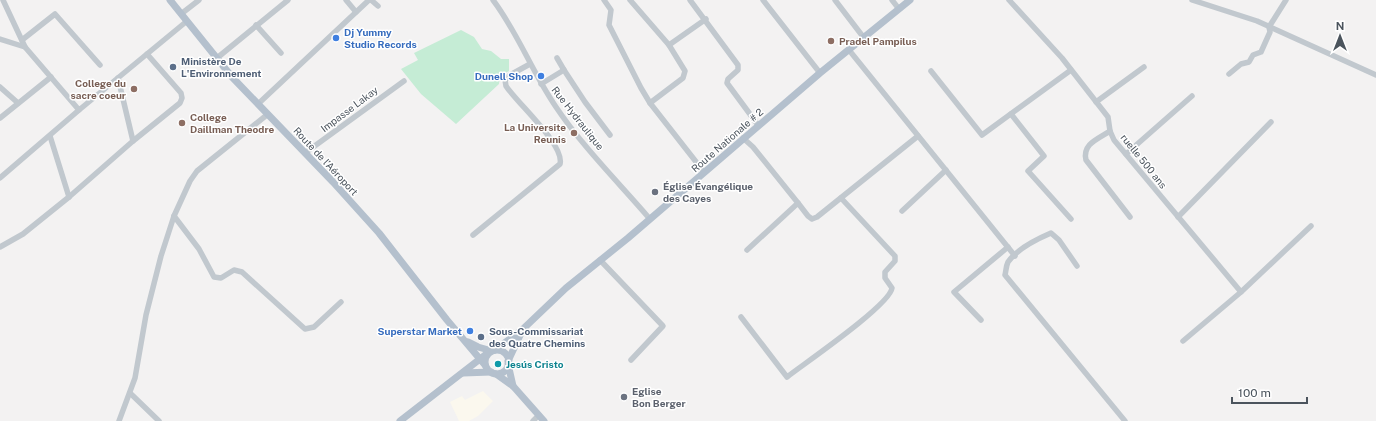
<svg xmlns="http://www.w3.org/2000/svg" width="1376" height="421" font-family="'Public Sans',sans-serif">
  <rect width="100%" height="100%" fill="#f3f2f2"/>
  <path fill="#fbf8ee" d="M483,391l10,10 -15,15 -9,5h-10l-9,-19 12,-6 3,4z"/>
  <path fill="#c5ecd5" d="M461,30l13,7 8,12 9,2 10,8h8v12l-9,5 -1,8 -43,40 -35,-30 -20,-25 17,-9 -4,-7z"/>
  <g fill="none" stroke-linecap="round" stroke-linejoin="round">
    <g stroke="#c1c8ce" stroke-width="5.5">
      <path d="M3,0l22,47 54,63 108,-89"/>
      <path d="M346,0l10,12"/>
      <path d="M371,0l7,6"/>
      <path d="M493,0c25,33 39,72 63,107 26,39 63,76 93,111"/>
      <path d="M604,0l7,10 -2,15 32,63 9,15 54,69"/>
      <path d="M630,0l39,45 16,26 -2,7 -33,25"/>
      <path d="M690,0l48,65v5l-10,9 -1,4 31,42"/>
      <path d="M763,0l57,73"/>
      <path d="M835,0l29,38"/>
      <path d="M892,0l7,9"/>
      <path d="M1009,0l53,58 46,59 2,14 4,9 127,152"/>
      <path d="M1192,0l65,21 119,54"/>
      <path d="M181,14l18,-14"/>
      <path d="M256,25l25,28"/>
      <path d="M0,39l25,8"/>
      <path d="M22,40l33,-26 45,51"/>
      <path d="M669,45l37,-26"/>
      <path d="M849,50l166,206"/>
      <path d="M217,58l71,-58"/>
      <path d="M557,58l7,12"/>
      <path d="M931,71l51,64 89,-65"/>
      <path d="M1229,74l12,-10 8,-2 4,-7 8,-3 9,-20 -1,-5 17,-27"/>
      <path d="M541,84l23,-14 21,32 25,33"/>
      <path d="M0,87l18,16"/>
      <path d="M1096,102l48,-35"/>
      <path d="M258,104l111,-104"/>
      <path d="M1011,114l33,42 -16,15 43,48"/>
      <path d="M0,118l51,-41"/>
      <path d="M1110,131c-12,8 -28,13 -24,29l44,57"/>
      <path d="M50,136l19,61"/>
      <path d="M743,138l10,9 45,56"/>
      <path d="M133,141l47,-38 2,-5 -1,-5 -34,-39"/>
      <path d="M305,153l99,-72"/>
      <path d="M1126,154l66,-58"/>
      <path d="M0,178l79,-68"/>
      <path d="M902,211l44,-41"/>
      <path d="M174,216l25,33 15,28 7,1 13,-8 8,2 63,57 9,-2 27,-25"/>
      <path d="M1178,217l93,-95"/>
      <path d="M473,235l87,-71c5,-19 -43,-61 -54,-78l-1,-6 5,-5 20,-11"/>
      <path d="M0,247l23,-13 46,-37 64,-56 -15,-63"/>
      <path d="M747,250l51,-47 10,13 4,3 5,-2 101,-81"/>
      <path d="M600,260l63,66 -32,34"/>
      <path d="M1077,266l-18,-26 -8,-7c-14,6 -34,16 -43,29 -2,4 -2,9 -3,13l120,146"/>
      <path d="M741,317l46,60c18,-14 103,-72 105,-89l-7,-10v-6l10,-11v-5l-54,-58"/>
      <path d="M981,320l-27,-28 54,-45"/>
      <path d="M1183,341l58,-49 70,-66"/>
      <path d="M130,393l29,28"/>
      <path d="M119,421l16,-43 11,-63 15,-59 13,-40 16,-35 7,-10 71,-57"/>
      <path d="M533,421l6,-6"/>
    </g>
    <g stroke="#b4c0cd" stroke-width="7">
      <path d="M170,0l62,77 101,105 46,51 68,87 38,45"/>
      <path d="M468,342l10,5 14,4"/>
      <path d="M495,350l28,-21 43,-41 62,-50 192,-165 90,-73"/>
      <circle cx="497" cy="362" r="12"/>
      <path d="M508,361l14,-30"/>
      <path d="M508,364l5,22"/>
      <path d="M463,373l28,-1"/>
      <path d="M496,374l17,12 31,35"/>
      <path d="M400,421l89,-69"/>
    </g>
  </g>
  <g fill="#3f7fe0" stroke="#fff" stroke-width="1.5">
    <circle cx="336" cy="38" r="4"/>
    <circle cx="541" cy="76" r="4"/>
    <circle cx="470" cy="331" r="4"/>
  </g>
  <g fill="#8d6e63" stroke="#fff" stroke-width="1.5">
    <circle cx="831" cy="41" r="4"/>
    <circle cx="134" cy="89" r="4"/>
    <circle cx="182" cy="123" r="4"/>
    <circle cx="574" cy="133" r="4"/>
  </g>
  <g fill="#5c6f8a" stroke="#fff" stroke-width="1.5">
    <circle cx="173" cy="67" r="4"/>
    <circle cx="481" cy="337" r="4"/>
  </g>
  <g fill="#6b7280" stroke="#fff" stroke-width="1.5">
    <circle cx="655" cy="192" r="4"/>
    <circle cx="624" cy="397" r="4"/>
  </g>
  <circle fill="#0f9aa8" stroke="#fff" stroke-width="1.5" cx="498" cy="364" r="4"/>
  <g text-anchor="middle" stroke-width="3" stroke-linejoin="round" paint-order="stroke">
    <g font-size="10" font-weight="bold" fill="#366cbe" stroke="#fff" text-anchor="end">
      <text x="344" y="36" text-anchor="start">Dj Yummy<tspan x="344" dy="12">Studio Records</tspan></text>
      <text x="533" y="80">Dunell Shop</text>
      <text x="462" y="335">Superstar Market</text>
    </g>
    <g font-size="10" font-weight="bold" fill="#785e54" stroke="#fff" text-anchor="start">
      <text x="839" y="45">Pradel Pampilus</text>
      <text x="126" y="87" text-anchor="end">College du<tspan x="126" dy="12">sacre coeur</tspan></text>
      <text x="190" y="121">College<tspan x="190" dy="12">Daillman Theodre</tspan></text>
      <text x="566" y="131" text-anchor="end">La Universite<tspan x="566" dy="12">Reunis</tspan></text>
    </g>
    <g font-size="10" font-weight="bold" fill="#4e5e75" stroke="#fff" text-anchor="start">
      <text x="181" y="65">Ministère De<tspan x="181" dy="12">L'Environnement</tspan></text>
      <text x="489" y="335">Sous-Commissariat<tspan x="489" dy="12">des Quatre Chemins</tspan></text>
    </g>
    <g font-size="10" fill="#4b545d" stroke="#fff">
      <text transform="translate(349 109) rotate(-37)" y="4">Impasse Lakay</text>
      <text transform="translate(578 118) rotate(52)" y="4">Rue Hydraulique</text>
      <text transform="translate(727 140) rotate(-41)" y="4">Route Nationale # 2</text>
      <text transform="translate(326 161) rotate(47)" y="4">Route de l’Aéroport</text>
      <text transform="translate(1144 161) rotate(51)" y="4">ruelle 500 ans</text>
    </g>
    <g font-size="10" font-weight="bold" fill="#5b616d" stroke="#fff" text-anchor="start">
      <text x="663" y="190">Église Évangélique<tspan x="663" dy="12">des Cayes</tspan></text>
      <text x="632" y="395">Eglise<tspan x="632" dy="12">Bon Berger</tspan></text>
    </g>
    <g font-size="10" font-weight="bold" fill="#0d838f" stroke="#fff" text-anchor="start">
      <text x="506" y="368">Jesús Cristo</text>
    </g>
  </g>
  <g transform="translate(1340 36)" stroke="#ffffff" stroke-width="3" paint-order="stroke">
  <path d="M0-3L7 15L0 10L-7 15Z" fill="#4b545d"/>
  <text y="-6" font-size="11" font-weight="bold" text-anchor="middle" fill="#4b545d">N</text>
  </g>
  <path d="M1232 397v6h75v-6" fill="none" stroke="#4b545d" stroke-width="2"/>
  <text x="1238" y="397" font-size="12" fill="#4b545d" stroke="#ffffff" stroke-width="3" paint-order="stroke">100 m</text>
</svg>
